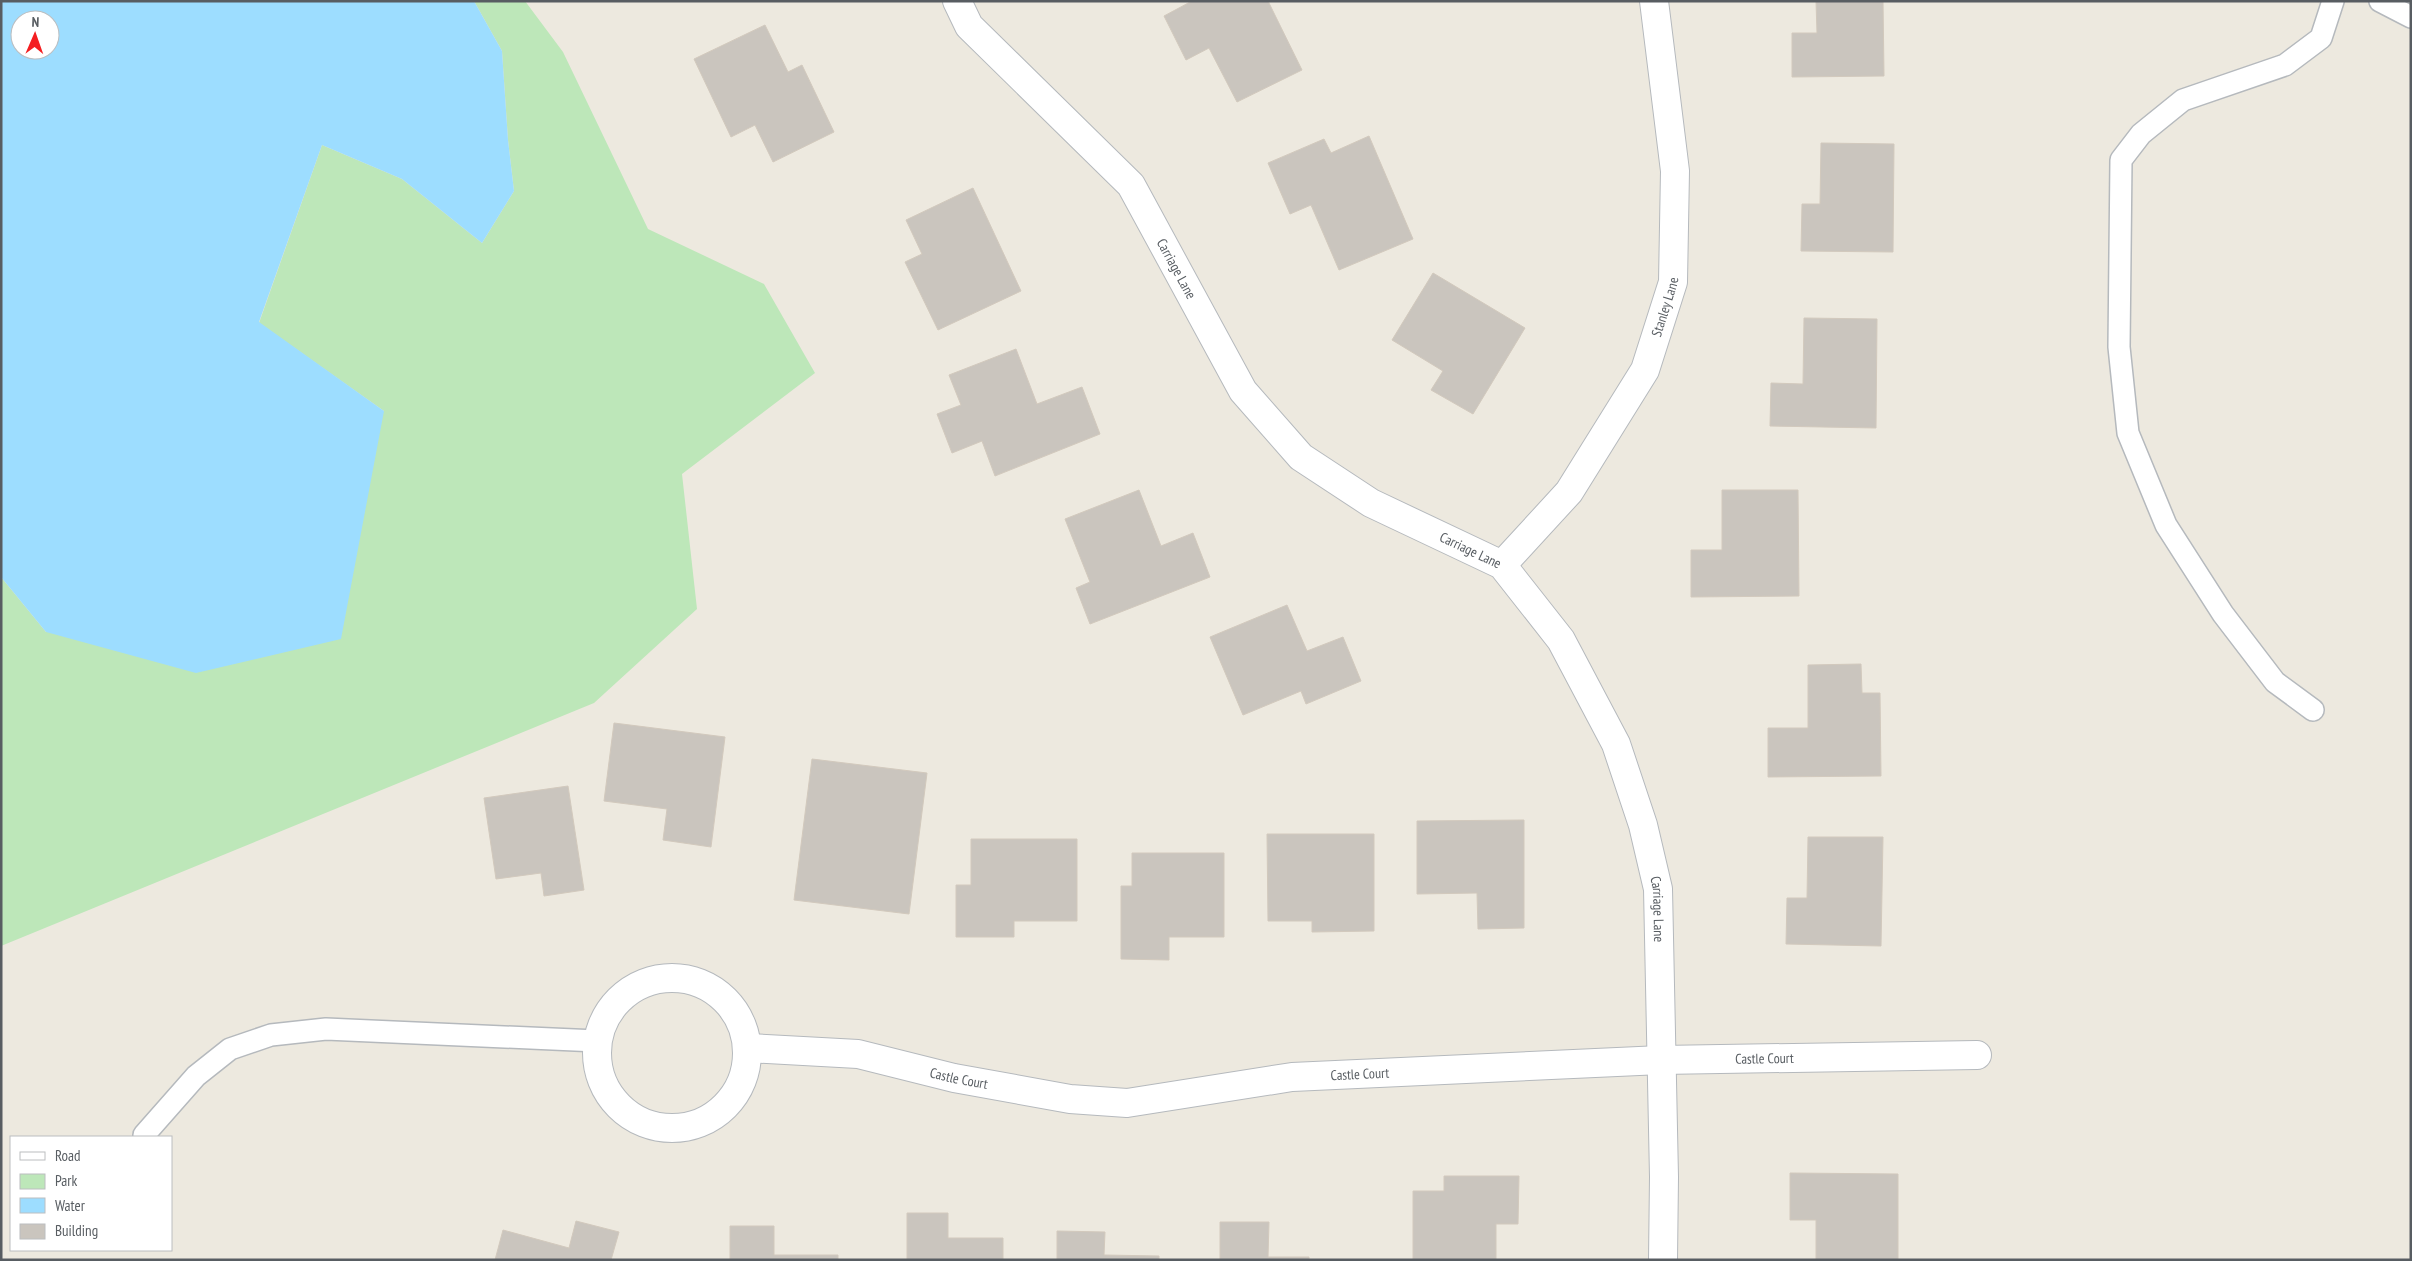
<svg xmlns="http://www.w3.org/2000/svg" width="2412" height="1261" font-family="'PT Sans Narrow',sans-serif">
  <rect width="100%" height="100%" fill="#ede9df"/>
  <path fill="#bde7b9" d="M474,1h51l38,51 85,177 116,55 51,89 -133,101 15,135 -103,94 -593,243v-369l45,55 338,-221 -125,-88 63,-178 80,34 80,64 32,-52 -6,-51 -6,-89z"/>
  <path fill="#9dddff" fill-rule="evenodd" d="M1,1h473l28,50 6,89 6,51 -32,52 -80,-64 -80,-34 -63,177 125,89 -43,228 -145,34 -150,-41 -45,-55zM20,20h30v30h-30z"/>
  <g fill="#cac5be" stroke="#d2c9bd">
    <path d="M1192,1h76l34,69 -65,32 -28,-54 -23,12 -22,-44z"/>
    <path d="M1816,1h67l1,75 -92,1v-44h25z"/>
    <path d="M765,25l23,47 14,-7 32,67 -61,30 -18,-37 -24,12 -37,-78z"/>
    <path d="M1369,136l44,103 -74,31 -28,-65 -21,9 -22,-51 56,-24 7,14z"/>
    <path d="M1821,143l73,1 -1,108 -92,-1 1,-47h18z"/>
    <path d="M973,188l48,103 -83,39 -33,-68 17,-8 -16,-34z"/>
    <path d="M1433,273l92,55 -52,86 -42,-24 12,-19 -51,-31z"/>
    <path d="M1804,318l73,1 -1,109 -106,-2 1,-43 32,1z"/>
    <path d="M1016,349l21,55 45,-17 18,47 -105,42 -13,-35 -30,12 -15,-39 24,-9 -12,-30z"/>
    <path d="M1139,490l22,56 32,-13 17,44 -120,47 -14,-36 14,-6 -25,-63z"/>
    <path d="M1722,490h76l1,106 -108,1v-47h31z"/>
    <path d="M1287,605l20,46 36,-14 18,44 -55,23 -5,-13 -58,24 -33,-78z"/>
    <path d="M1861,664l1,29h18l1,83 -113,1v-49h40v-63z"/>
    <path d="M614,723l111,14 -14,110 -48,-7 4,-31 -63,-8z"/>
    <path d="M812,759l115,14 -18,141 -115,-14z"/>
    <path d="M568,786l16,104 -40,6 -3,-23 -45,6 -12,-81z"/>
    <path d="M1524,820v108l-46,1 -1,-36 -60,1v-73z"/>
    <path d="M1267,834h107v97l-62,1v-11h-44z"/>
    <path d="M1808,837h75l-2,109 -95,-2 1,-46h20z"/>
    <path d="M971,839h106v82h-63v16h-58v-52h15z"/>
    <path d="M1132,853h92v84h-55v23l-48,-1v-73h11z"/>
    <path d="M1790,1173l108,1v86h-82v-40h-26z"/>
    <path d="M1444,1176h75l-1,48h-22v36h-83v-69h31z"/>
    <path d="M907,1213h41v25h55v22h-96z"/>
    <path d="M576,1221l43,11 -8,28h-116l8,-30 66,18z"/>
    <path d="M1220,1222h49l-1,35h41v3h-89z"/>
    <path d="M730,1226h44v29h64v5h-108z"/>
    <path d="M1057,1231l48,1 -1,23 55,1v4h-102z"/>
  </g>
  <g fill="none" stroke-linecap="round" stroke-linejoin="round">
    <defs>
      <g id="lane">
        <path d="M2380,1l31,16"/>
        <path d="M2313,710l-38,-28 -52,-68 -57,-89 -38,-92 -9,-86 2,-187 20,-26 42,-34 102,-35 36,-27 12,-37"/>
        <path d="M144,1135l52,-59 34,-27 41,-14 55,-6 271,12"/>
      </g>
      <g id="street">
        <path id="s1" d="M957,1l12,25 162,159 112,206 58,66 70,46 131,62 59,75 55,104 27,81 15,64 6,288 -1,83"/>
        <path id="s2" d="M1502,565l67,-73 76,-122 28,-88 2,-111 -21,-170"/>
        <circle cx="672" cy="1053" r="75"/>
        <path id="s3" d="M748,1048l110,6 96,24 116,21 57,4 165,-26 369,-17 316,-5"/>
      </g>
    </defs>
    <use href="#lane" stroke="#b5b9bd" stroke-width="24"/>
    <use href="#street" stroke="#b5b9bd" stroke-width="30"/>
    <use href="#lane" stroke="#fff" stroke-width="21"/>
    <use href="#street" stroke="#fff" stroke-width="28"/>
  </g>
  <g text-anchor="middle" stroke-width="5" stroke-linejoin="round" paint-order="stroke">
    <g font-size="14" fill="#585d62" stroke="#fff">
      <text dy="5" stroke="none"><textPath href="#s1" startOffset="350">Carriage Lane</textPath></text>
      <text dy="5" stroke="none"><textPath href="#s2" startOffset="309">Stanley Lane</textPath></text>
      <text dy="5" stroke="none"><textPath href="#s1" startOffset="771">Carriage Lane</textPath></text>
      <text dy="5" stroke="none"><textPath href="#s1" startOffset="1190">Carriage Lane</textPath></text>
      <text dy="5" stroke="none"><textPath href="#s3" startOffset="1024">Castle Court</textPath></text>
      <text dy="5" stroke="none"><textPath href="#s3" startOffset="619">Castle Court</textPath></text>
      <text dy="5" stroke="none"><textPath href="#s3" startOffset="214">Castle Court</textPath></text>
    </g>
  </g>
  <rect width="2412" height="1261" fill="none" stroke="#585d62" stroke-width="5"/>
  <rect x="10" y="1136" width="162" height="115" fill="#ffffff" stroke="#bcbec0"/>
  <rect x="20" y="1152" width="25" height="8" fill="#ffffff" stroke="#bcbec0"/>
  <text x="55" y="1161" font-size="15" fill="#585d62">Road</text>
  <rect x="20" y="1174" width="25" height="15" fill="#bde7b9" stroke="#bcbec0"/>
  <text x="55" y="1186" font-size="15" fill="#585d62">Park</text>
  <rect x="20" y="1198" width="25" height="15" fill="#9dddff" stroke="#bcbec0"/>
  <text x="55" y="1211" font-size="15" fill="#585d62">Water</text>
  <rect x="20" y="1224" width="25" height="15" fill="#cac5be" stroke="#bcbec0"/>
  <text x="55" y="1236" font-size="15" fill="#585d62">Building</text>
  <g transform="translate(35 35) rotate(2)"><circle r="24" fill="#ffffff" stroke="#bcbec0"/>
  <path d="M0-4L9 19L0 12L-9 19Z" fill="#f41e21"/>
  <text y="-8" font-size="14" font-weight="bold" text-anchor="middle" fill="#585d62">N</text>
  </g>
</svg>
